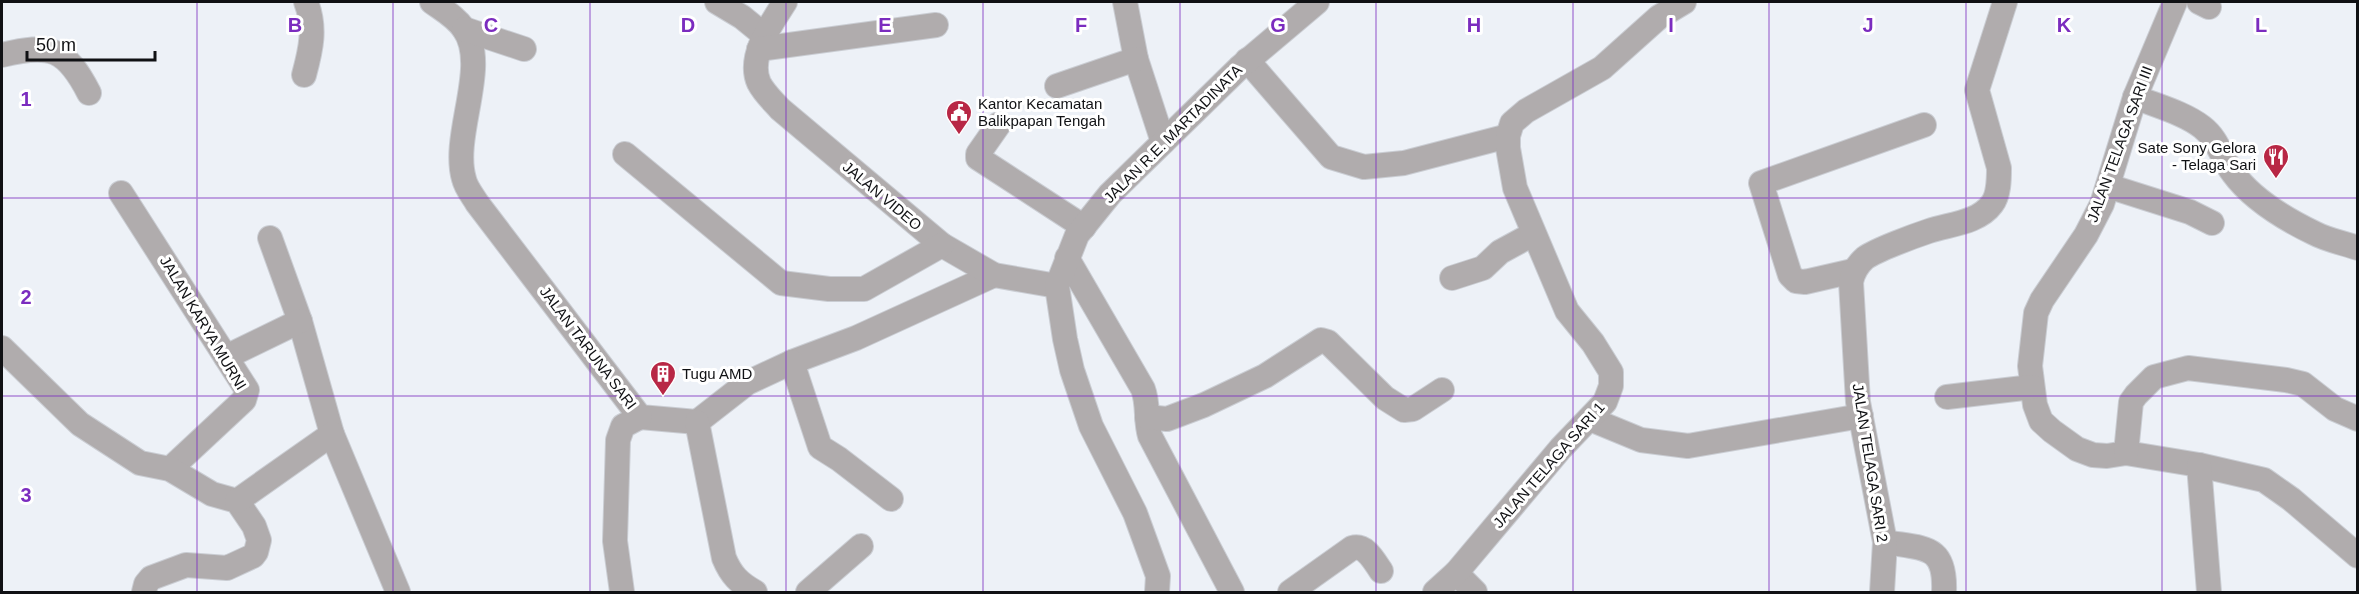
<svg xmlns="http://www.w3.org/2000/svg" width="2359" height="594" font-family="Arial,sans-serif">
  <rect width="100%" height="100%" fill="#edf1f7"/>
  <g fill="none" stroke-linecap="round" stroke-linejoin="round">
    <defs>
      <g id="minor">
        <path d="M432,2c11,8 24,15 32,27 26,37 -13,106 0,150 2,9 9,17 13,24l163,214 57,5 50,-39 45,-21 64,-24 138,-63"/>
        <path d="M717,2l25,15 22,18"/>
        <path d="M785,2c-13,20 -38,55 -26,81 5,10 14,18 21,26l162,136 52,30 63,11"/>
        <path d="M1125,2l11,57 27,83"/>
        <path d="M2175,2l-40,95 -33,107 -16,31 -44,65 -6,13 -6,53 5,39 6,16 11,10 25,18 16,6 14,1 19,-3 73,12 65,15 27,19 67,57"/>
        <path d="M2199,2l10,5"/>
        <path d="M464,29l60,20"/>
        <path d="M759,49l177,-24"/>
        <path d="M2,55c48,-12 64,-7 87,38"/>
        <path d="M1247,60l84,97 33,10 40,-4 104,-27"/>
        <path d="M304,75c7,-26 12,-47 2,-73"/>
        <path d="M1057,86l79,-27"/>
        <path d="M2135,97c22,9 49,16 67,30 17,13 19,31 31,46 19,26 52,46 81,60 13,7 29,10 44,15"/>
        <path d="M999,124l-21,30v4l106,69"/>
        <path d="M625,154l156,129 48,6h35l78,-44"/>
        <path d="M2108,186l82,26 22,11"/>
        <path d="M121,193l126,197 -3,10 -74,69"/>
        <path d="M270,238l30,83 32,113"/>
        <path d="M1067,258l76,131c6,16 2,31 7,47l82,156"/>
        <path d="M1853,271l-48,11 -9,-1 -6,-6 -29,-92 163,-58"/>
        <path d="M1452,278l31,-10 17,-16 33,-18"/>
        <path d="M2,348l78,76 60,39 30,6 42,25 25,7 17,25 5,14 -3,12 -3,4 -26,12 -41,-3 -35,13 -5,6 -2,8"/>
        <path d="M226,357l74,-36"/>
        <path d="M792,362l28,85 19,12 52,40"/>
        <path d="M1947,397l85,-10"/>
        <path d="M1147,417l20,2 37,-14 61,-29 56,-36 7,2 57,56 19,12 9,-1 29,-19"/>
        <path d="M1590,419l51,21 47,6 173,-30"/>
        <path d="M697,422l27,136c7,17 15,25 31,34"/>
        <path d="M2126,453l5,-51 5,-7 18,-18 34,-9 98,12 17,4 32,25 23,10"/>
        <path d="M2199,465l10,127"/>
        <path d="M237,501l95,-67 66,158"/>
        <path d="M1885,542c39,7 61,2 59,50"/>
        <path d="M1456,573l19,19"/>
        <path d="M622,592l-7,-51 3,-101 5,-14 17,-9"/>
        <path d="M808,592l53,-46"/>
        <path d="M1157,592l1,-16 -23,-63 -44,-87 -19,-56 -7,-31 -8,-53 20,-51 33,-41 129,-126 78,-66"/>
        <path d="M1290,592l62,-44c14,-4 22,13 29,23"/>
        <path d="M1435,592l21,-19 105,-125 44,-46 6,-16v-14l-18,-29 -26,-32 -52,-123 -7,-40v-12l4,-13 14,-12 76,-43 57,-51 25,-15"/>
        <path d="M1882,592l3,-50 -27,-140 -7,-120c2,-10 6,-17 14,-24 11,-8 49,-22 64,-27 21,-7 49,-8 63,-27 7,-9 7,-25 7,-36l-22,-78 28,-88"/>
      </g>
    </defs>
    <use href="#minor" stroke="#cacdd3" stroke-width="26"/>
    <use href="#minor" stroke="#b0acad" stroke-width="24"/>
  </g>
  <path fill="none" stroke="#7b2cbf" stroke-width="1.5" stroke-opacity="0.55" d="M197,2v590M393,2v590M590,2v590M786,2v590M983,2v590M1180,2v590M1376,2v590M1573,2v590M1769,2v590M1966,2v590M2162,2v590M2,198h2356M2,396h2356"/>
  <defs>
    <symbol id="civic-pin" viewBox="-11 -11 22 30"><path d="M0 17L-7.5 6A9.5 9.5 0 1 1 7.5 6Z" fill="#b82745" stroke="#fff"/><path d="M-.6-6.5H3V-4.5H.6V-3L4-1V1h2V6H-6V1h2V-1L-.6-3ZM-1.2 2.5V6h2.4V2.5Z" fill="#fff"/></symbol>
    <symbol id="restaurant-pin" viewBox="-11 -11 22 30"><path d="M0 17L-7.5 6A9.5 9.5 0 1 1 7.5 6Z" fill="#b82745" stroke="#fff"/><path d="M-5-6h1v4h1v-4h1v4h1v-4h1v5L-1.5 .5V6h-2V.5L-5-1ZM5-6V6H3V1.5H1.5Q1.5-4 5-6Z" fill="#fff"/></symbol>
    <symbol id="building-pin" viewBox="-11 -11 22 30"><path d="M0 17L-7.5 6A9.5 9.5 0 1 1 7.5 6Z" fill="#b82745" stroke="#fff"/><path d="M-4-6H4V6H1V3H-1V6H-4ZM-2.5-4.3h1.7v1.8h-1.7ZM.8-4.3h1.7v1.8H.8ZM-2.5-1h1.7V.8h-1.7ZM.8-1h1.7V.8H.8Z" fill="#fff"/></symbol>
  </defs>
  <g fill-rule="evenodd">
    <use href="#civic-pin" x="944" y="98" width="30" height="40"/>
    <use href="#restaurant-pin" x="2261" y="142" width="30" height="40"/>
    <use href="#building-pin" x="648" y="359" width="30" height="40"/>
  </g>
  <g text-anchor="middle" stroke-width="6" stroke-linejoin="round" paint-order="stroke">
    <g font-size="15" fill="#101114" stroke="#fff" text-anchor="start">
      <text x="978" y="109">Kantor Kecamatan<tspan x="978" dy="17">Balikpapan Tengah</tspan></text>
      <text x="2256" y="153" text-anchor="end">Sate Sony Gelora<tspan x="2256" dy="17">- Telaga Sari</tspan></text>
      <text x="682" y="379">Tugu AMD</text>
    </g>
    <g font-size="15" fill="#101114" stroke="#fff">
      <text transform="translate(1173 134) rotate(-45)" y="5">JALAN R.E. MARTADINATA</text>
      <text transform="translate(2120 144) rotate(-70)" y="5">JALAN TELAGA SARI III</text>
      <text transform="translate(882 196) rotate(40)" y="5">JALAN VIDEO</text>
      <text transform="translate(203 323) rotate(59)" y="5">JALAN KARYA MURNI</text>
      <text transform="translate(588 348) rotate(53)" y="5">JALAN TARUNA SARI</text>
      <text transform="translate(1870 463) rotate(81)" y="5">JALAN TELAGA SARI 2</text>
      <text transform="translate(1549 465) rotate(-49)" y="5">JALAN TELAGA SARI 1</text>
    </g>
  </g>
  <g font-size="20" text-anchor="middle" font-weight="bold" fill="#7b2cbf" stroke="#fff" stroke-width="6" stroke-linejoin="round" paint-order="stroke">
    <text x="295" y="32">B</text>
    <text x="491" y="32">C</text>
    <text x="688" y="32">D</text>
    <text x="885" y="32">E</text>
    <text x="1081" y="32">F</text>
    <text x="1278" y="32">G</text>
    <text x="1474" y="32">H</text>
    <text x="1671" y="32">I</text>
    <text x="1868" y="32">J</text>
    <text x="2064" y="32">K</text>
    <text x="2261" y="32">L</text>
    <text x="26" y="106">1</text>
    <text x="26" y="304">2</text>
    <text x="26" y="502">3</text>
  </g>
  <rect width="2359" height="594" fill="none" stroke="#101114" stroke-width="6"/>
  <path d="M27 51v9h128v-9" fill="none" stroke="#101114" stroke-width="3"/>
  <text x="36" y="51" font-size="18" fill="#101114" stroke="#ffffff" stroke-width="4.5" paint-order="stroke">50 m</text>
</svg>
